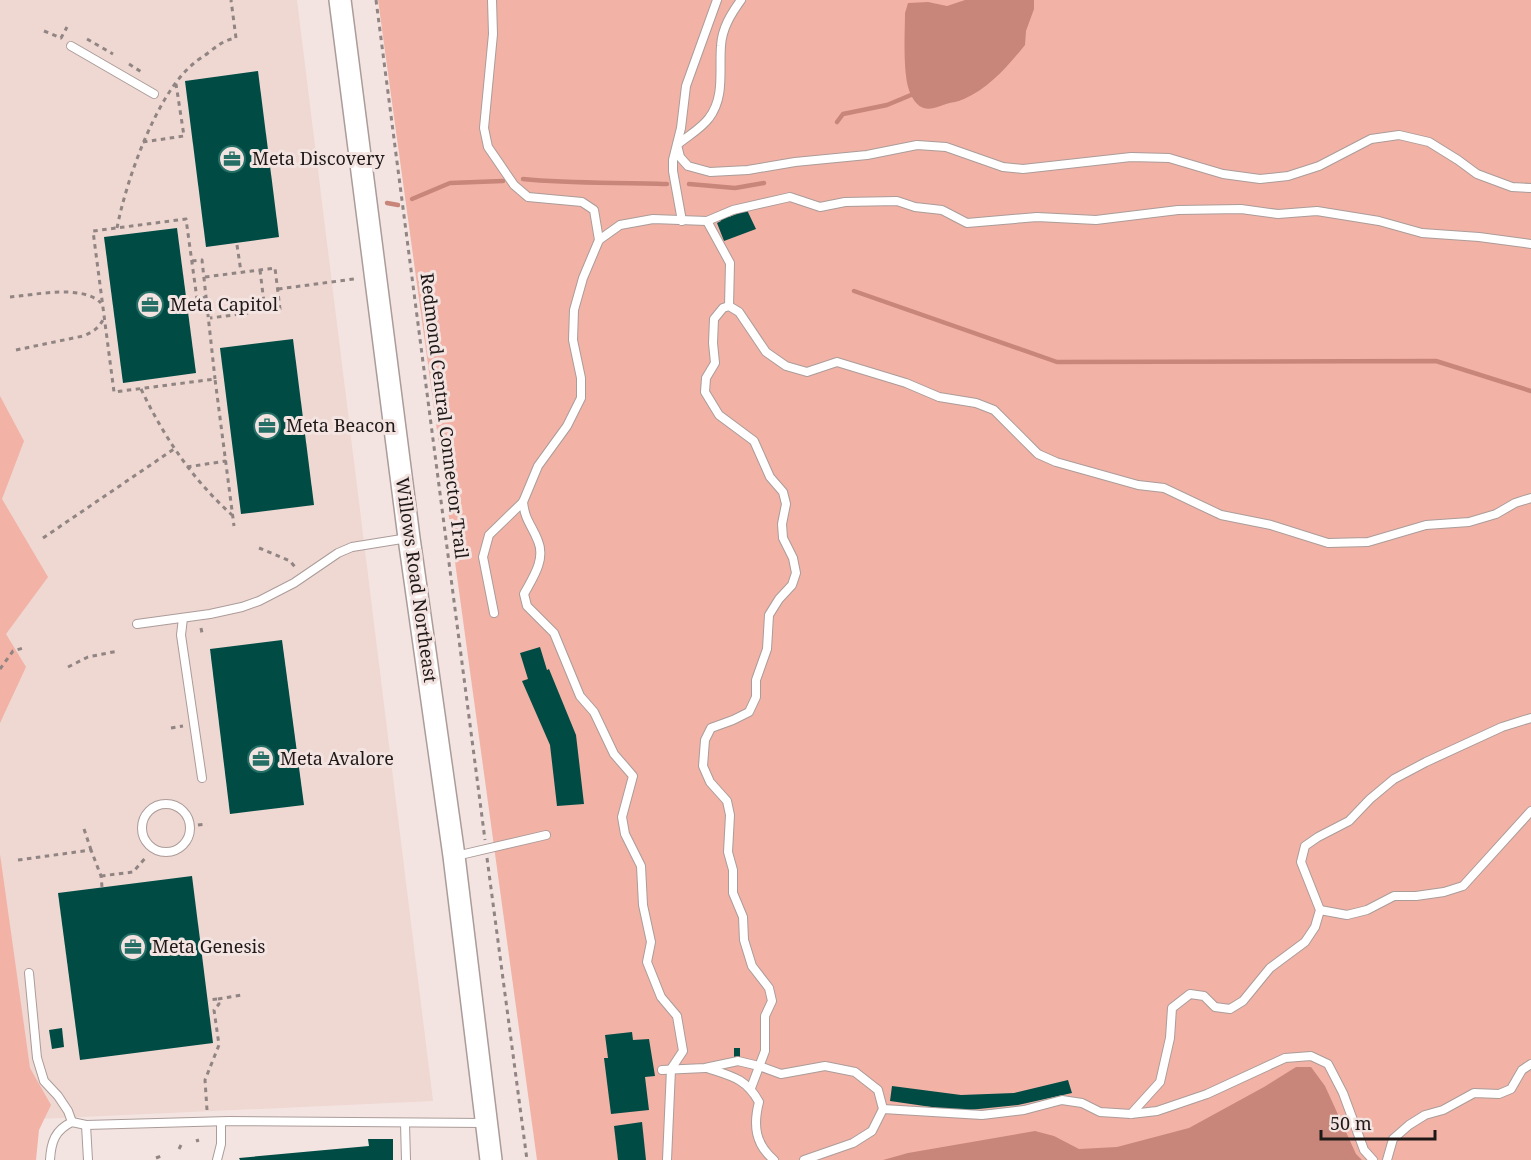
<svg xmlns="http://www.w3.org/2000/svg" width="1531" height="1160" font-family="'Noto Serif',serif">
  <rect width="100%" height="100%" fill="#f3e4e1"/>
  <path fill="#efd7d2" d="M0,0h297l136,1101 -418,19 -15,-268z"/>
  <g fill="#f2b2a6">
    <path d="M378,0h1153v1160h-994z"/>
    <path d="M0,396l24,45 -22,58 46,78 -42,57 20,33 -26,56z"/>
    <path d="M0,854l30,214 21,37 -12,25 -3,30h-36z"/>
  </g>
  <g fill="#c78679">
    <path d="M965,0h69v9l-8,22 -1,14c-17,21 -36,43 -61,54 -6,3 -12,3 -18,5 -15,6 -26,9 -35,-9 -9,-17 -6,-62 -6,-82l3,-10 20,-1 19,4z"/>
    <path d="M1296,1067h15l14,19 31,68 6,6h-479l25,-7 127,-22 19,5 25,13 38,-2 72,-19 75,-41z"/>
  </g>
  <g fill="none" stroke-linecap="round" stroke-linejoin="round">
    <g stroke="#c78679" stroke-width="4.5">
      <path d="M837,122l6,-8 44,-9 24,-10"/>
      <path d="M523,179c48,5 96,3 144,5"/>
      <path d="M689,184l46,4 29,-5"/>
      <path d="M412,199l38,-16 53,-2"/>
      <path d="M387,203l11,2"/>
      <path d="M854,291l203,71 379,-1 95,30"/>
    </g>
  </g>
  <g fill="#004c45">
    <path d="M258,71l21,166 -73,10 -21,-166z"/>
    <path d="M747,210l9,19 -32,12 -7,-18 4,-2 -2,-4 9,-3 1,3z"/>
    <path d="M177,228l19,145 -73,10 -19,-146z"/>
    <path d="M293,339l21,166 -73,9 -21,-166z"/>
    <path d="M282,640l22,165 -74,9 -20,-165z"/>
    <path d="M540,647l7,23 2,-1 27,66 8,69 -27,2 -7,-61 -28,-64 6,-2 -8,-26z"/>
    <path d="M192,876l21,167 -133,17 -22,-167z"/>
    <path d="M62,1028l2,19 -12,2 -3,-19z"/>
    <path d="M632,1032l1,8 16,-1 6,37 -10,1 4,33 -38,4 -7,-56h4l-3,-23z"/>
    <rect x="734" y="1048" width="6" height="9"/>
    <path d="M1068,1080l4,13 -54,12 -59,6 -69,-10 2,-15 69,9 53,-2z"/>
    <path d="M642,1122l4,38h-28l-4,-34z"/>
    <path d="M368,1139h25v21h-153l-1,-2 130,-12z"/>
  </g>
  <g fill="none" stroke-linecap="round" stroke-linejoin="round">
    <defs>
      <g id="lane">
        <path d="M492,0l1,34 -9,94 4,19 26,38 14,12 54,5 12,8 5,30"/>
        <path d="M741,0c-10,14 -19,28 -20,46 -2,25 4,51 -12,72 -8,11 -23,19 -32,27l3,12 8,9 22,6 38,-2 47,-8 72,-7 50,-10 29,2 57,20 20,2 108,-12 38,1 54,16 37,5 28,-3 31,-10 52,-27 28,-4 30,7 29,18 19,14 35,13 19,1"/>
        <path d="M71,46l83,48"/>
        <path d="M682,221l-9,-50v-11l8,-32 5,-42 31,-86"/>
        <path d="M707,221l23,42 -1,43"/>
        <path d="M523,502c2,19 9,23 15,39 8,19 -6,38 -14,53l3,12 27,27 26,63 14,16 20,42 19,22 -11,41 3,17 16,32 2,39 8,37 -4,20 14,35 16,19 6,35 -12,18 -4,91"/>
        <path d="M494,613l-11,-56 6,-22 34,-33 15,-36 29,-40 14,-28v-20l-8,-38 1,-30 9,-32 16,-38 21,-15 33,-6 54,2 26,-11 57,-13 30,10 25,-5 52,-1 18,6 27,3 25,13 70,-6 59,3 82,-10 63,-1 37,5 39,-3 62,10 43,12 57,4 52,7"/>
        <path d="M183,618l-2,17 21,143"/>
        <path d="M137,624l73,-10 32,-7 17,-6 35,-18 44,-30 14,-6 56,-9"/>
        <circle cx="166" cy="828" r="24"/>
        <path d="M456,856l90,-21"/>
        <path d="M1320,910l27,5 20,-5 27,-14h22l28,-4 19,-6 68,-75"/>
        <path d="M29,973l8,85 7,23 14,15 10,15 4,11"/>
        <path d="M707,1068c24,8 39,10 52,34 -6,23 -4,42 15,58"/>
        <path d="M662,1070l43,-2 33,-7 21,5 22,8 44,-8 30,6 23,18 5,19 -11,22 -19,12 -49,17"/>
        <path d="M751,1088l14,-37v-35l7,-15 -3,-13 -17,-22 -8,-26 -1,-23 -10,-24v-23l-5,-18 2,-37 -3,-14 -17,-19 -7,-16 2,-26 6,-12 22,-8 16,-8 7,-15v-17l11,-31 2,-34 10,-16 13,-14 4,-12 -3,-15 -10,-20 -1,-14 4,-20 -3,-12 -13,-15 -16,-36 -35,-26 -14,-23 1,-14 9,-15 -2,-20 1,-24 9,-11 6,-2 10,6 27,40 20,14 21,6 30,-10 69,21 33,14 37,6 18,7 44,44 18,8 82,23 26,3 57,27 50,10 57,18 40,-1 58,-17 43,-3 27,-8 19,-11 16,-5"/>
        <path d="M883,1109l99,6 42,-5 38,-10 20,3 18,9 31,2 26,-3 50,-17 78,-36 26,-2 17,8 15,29 21,57 9,10"/>
        <path d="M1131,1114l29,-32 10,-44 2,-30 18,-14 14,2 11,11 15,2 13,-8 27,-33 35,-26 10,-15 5,-17 -19,-48 4,-16 13,-9 31,-16 21,-22 24,-20 32,-17 76,-35 29,-9"/>
        <path d="M405,1123l1,37"/>
        <path d="M86,1125l2,35"/>
        <path d="M50,1160c1,-18 5,-30 22,-38l14,3 143,-4 256,2"/>
        <path d="M217,1160l4,-16v-22"/>
        <path d="M1387,1160l6,-21 16,-14 16,-10 18,-5 31,-17 25,1 12,-5 11,-19 9,-6"/>
      </g>
      <path id="secondary" d="M340,0l69,538 45,318 37,304"/>
    </defs>
    <use href="#lane" stroke="#ab9c99" stroke-width="10"/>
    <use href="#secondary" stroke="#ab9c99" stroke-width="24"/>
    <g stroke="#908583" stroke-width="3" stroke-dasharray="4.5 4.5" stroke-linecap="butt">
      <path d="M376,0l109,840"/>
      <path d="M44,31l17,7 6,-11"/>
      <path d="M87,39l26,15"/>
      <path d="M129,64l14,9"/>
      <path d="M143,142l41,-6 -8,-52"/>
      <path d="M117,228c9,-47 39,-133 76,-164 4,-4 10,-7 15,-11 9,-7 16,-13 28,-15l-5,-38"/>
      <path d="M237,245l4,27"/>
      <path d="M192,261l10,-1 13,119"/>
      <path d="M260,270l5,41"/>
      <path d="M205,277l70,-9 5,41 -70,9"/>
      <path d="M278,289l76,-10"/>
      <path d="M10,297c25,-2 72,-13 91,6"/>
      <path d="M207,297l-10,2 -11,-80 -93,12 21,161 101,-13 19,147"/>
      <path d="M16,350l67,-14c10,-4 16,-8 21,-18"/>
      <path d="M141,389c23,48 51,90 91,126"/>
      <path d="M187,467l39,-6"/>
      <path d="M43,538l131,-89"/>
      <path d="M259,548l31,13 5,6"/>
      <path d="M201,628l1,5"/>
      <path d="M68,667l20,-10 30,-6"/>
      <path d="M0,669l13,-18 10,-3"/>
      <path d="M171,728l12,-2"/>
      <path d="M198,825l9,-1"/>
      <path d="M84,829l7,21"/>
      <path d="M487,858l40,302"/>
      <path d="M18,860l73,-10 10,26 1,11"/>
      <path d="M101,876l32,-4 14,-16"/>
      <path d="M218,999l24,-4"/>
      <path d="M207,1110l-2,-30 14,-35 -5,-35 5,-6 -1,-5 -10,1"/>
      <path d="M196,1141l3,-1"/>
      <path d="M179,1149l2,-4"/>
      <path d="M156,1158l5,-2"/>
    </g>
    <use href="#lane" stroke="#fff" stroke-width="8"/>
    <use href="#secondary" stroke="#fff" stroke-width="21"/>
  </g>
  <defs>
    <symbol id="office-ring" viewBox="-11 -11 22 22"><circle r="9.5" fill="#f3e4e1" stroke="#266f67" stroke-width="1.5"/><path d="M-6-3h4V-5.5h4V-3h4V5H-6ZM-1-4.5V-3h2v-1.5ZM-6 0V1H6V0Z" fill="#266f67"/></symbol>
  </defs>
  <g fill-rule="evenodd">
    <use href="#office-ring" x="217" y="144" width="30" height="30"/>
    <use href="#office-ring" x="135" y="290" width="30" height="30"/>
    <use href="#office-ring" x="252" y="411" width="30" height="30"/>
    <use href="#office-ring" x="246" y="744" width="30" height="30"/>
    <use href="#office-ring" x="118" y="932" width="30" height="30"/>
  </g>
  <g text-anchor="middle" stroke-width="6" stroke-linejoin="round" paint-order="stroke">
    <g font-size="18" fill="#1e1817" stroke="#f3e4e1" text-anchor="start">
      <text x="252" y="165">Meta Discovery</text>
      <text x="170" y="311">Meta Capitol</text>
      <text x="286" y="432">Meta Beacon</text>
      <text x="280" y="765">Meta Avalore</text>
      <text x="152" y="953">Meta Genesis</text>
    </g>
    <g font-size="18" fill="#1e1817" stroke="#f3e4e1">
      <text transform="translate(444 416) rotate(83)" y="6">Redmond Central Connector Trail</text>
      <text transform="translate(416 580) rotate(82)" y="6">Willows Road Northeast</text>
    </g>
  </g>
  <path d="M1321 1130v9h114v-9" fill="none" stroke="#1e1817" stroke-width="3"/>
  <text x="1330" y="1130" font-size="18" fill="#1e1817" stroke="#f3e4e1" stroke-width="4.5" paint-order="stroke">50 m</text>
</svg>
